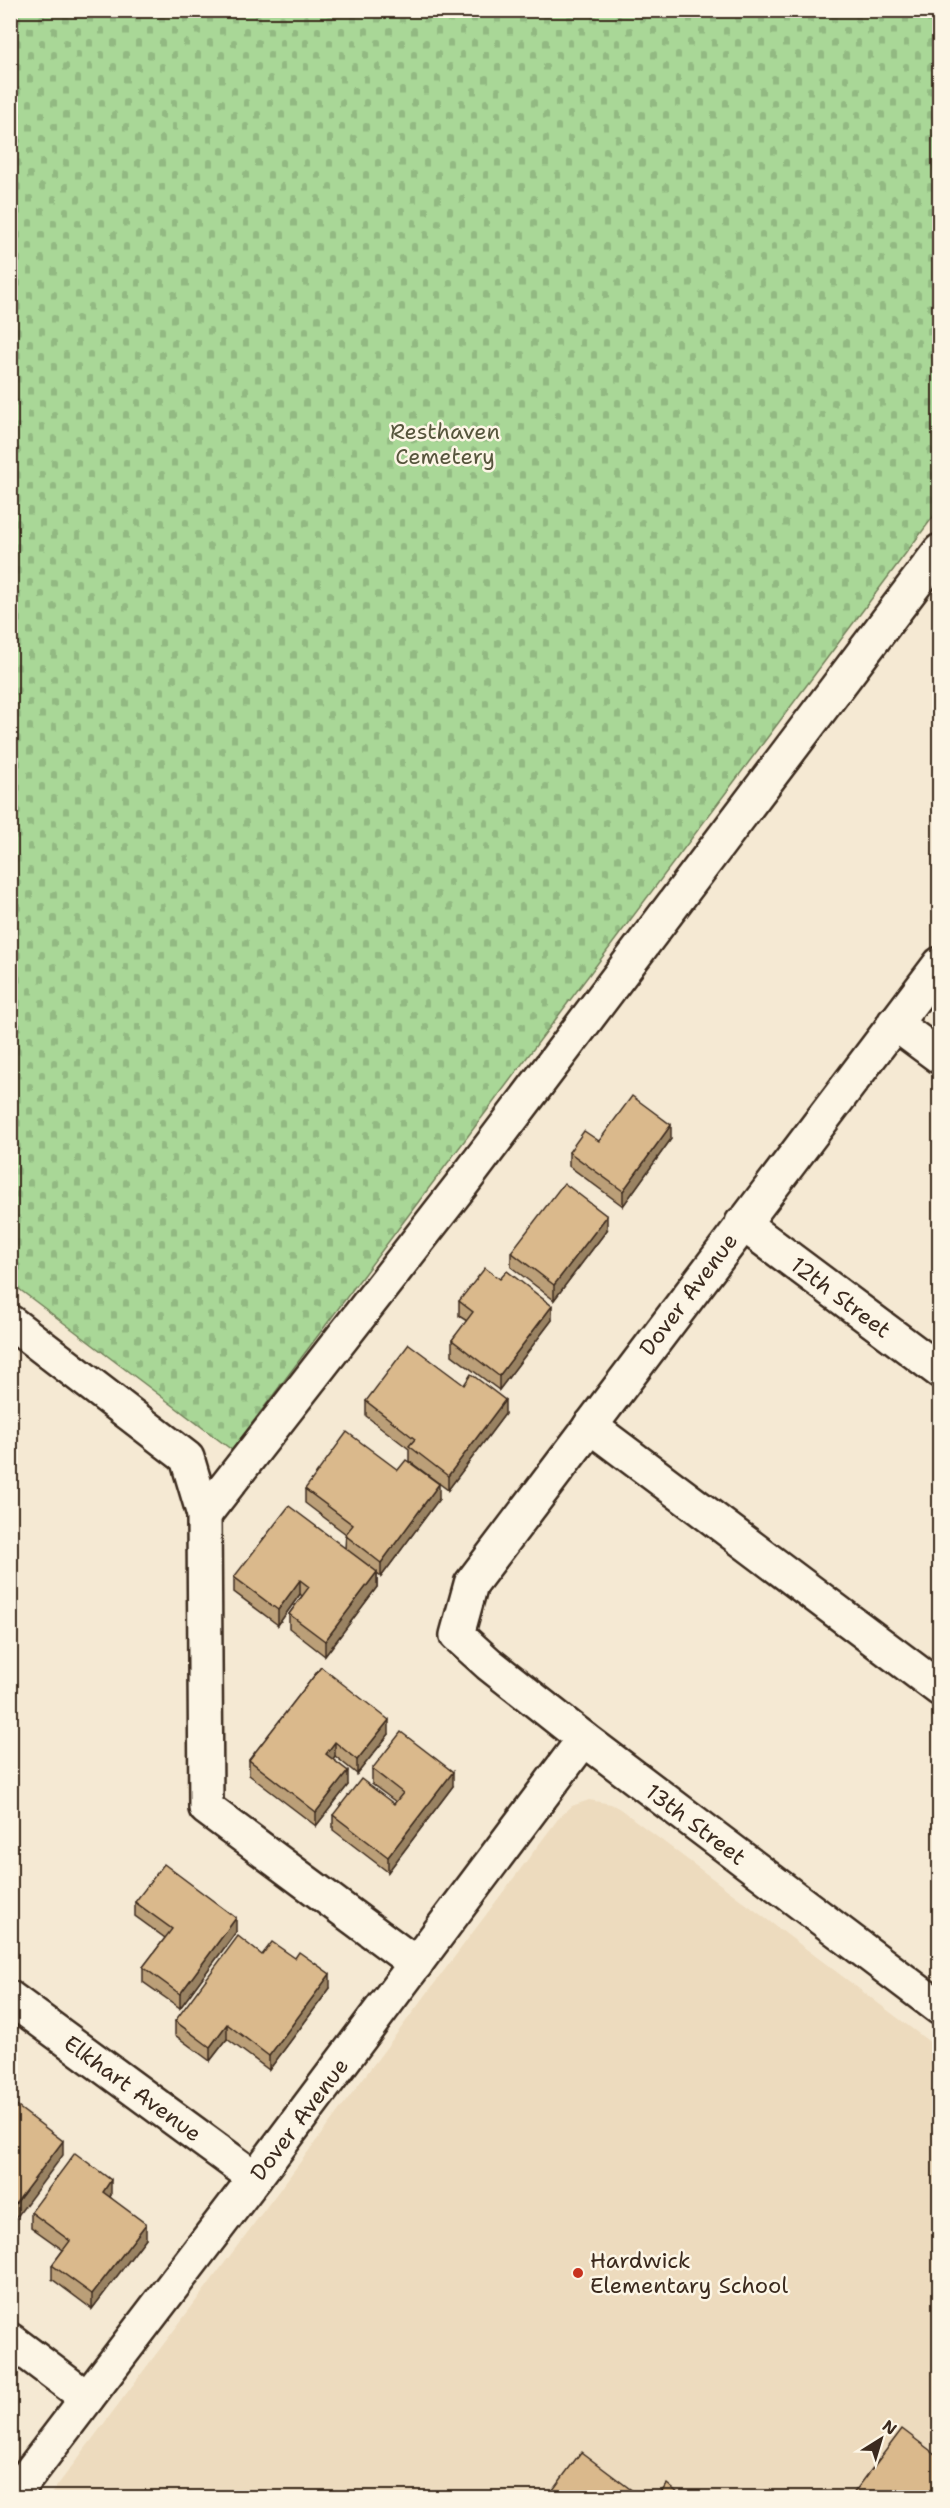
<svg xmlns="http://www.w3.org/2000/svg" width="950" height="2508" font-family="'Shantell Sans',sans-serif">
  <defs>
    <pattern id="cemetery-stones" width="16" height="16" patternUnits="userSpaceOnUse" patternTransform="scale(1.5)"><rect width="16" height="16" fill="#a9d797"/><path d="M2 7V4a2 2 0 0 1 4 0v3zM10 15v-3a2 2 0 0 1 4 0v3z" fill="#92b982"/></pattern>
  </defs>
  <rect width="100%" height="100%" fill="#f5e9d3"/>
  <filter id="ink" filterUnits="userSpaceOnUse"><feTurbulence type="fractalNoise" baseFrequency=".0167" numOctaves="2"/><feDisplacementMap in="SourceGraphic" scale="12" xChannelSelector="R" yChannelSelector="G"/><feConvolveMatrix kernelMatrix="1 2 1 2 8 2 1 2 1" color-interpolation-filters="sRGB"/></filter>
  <g filter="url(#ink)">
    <path fill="#eddbbe" d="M589,1800l22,4 9,5 319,240v448l-891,1 510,-679 14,-13z"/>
    <path fill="url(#cemetery-stones)" stroke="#72805a" stroke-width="1.5" d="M10,11h929v498l-707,941 -221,-167z"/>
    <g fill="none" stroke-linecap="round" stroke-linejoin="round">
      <defs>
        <g id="minor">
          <path d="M940,964l-469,620 -14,51 32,29 95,75 356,269"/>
          <path d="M894,1023l46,34"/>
          <path d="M742,1223l198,148"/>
          <path d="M10,1322l177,136 17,57 2,293 210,156"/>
          <path d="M590,1426l350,263"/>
          <path d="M204,1515l258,-331 478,-633"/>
          <path d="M10,1998l245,180"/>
          <path d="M10,2340l77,58"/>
          <path d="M11,2498l244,-320 329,-439"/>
        </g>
      </defs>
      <use href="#minor" stroke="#3b2a1e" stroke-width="38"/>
      <use href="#minor" stroke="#fcf5e5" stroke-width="33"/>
    </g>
    <g fill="#bb9f78" stroke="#3b2a1e" stroke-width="1.5">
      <path d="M671,1139l-48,67 -54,-40v-14l30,-11z"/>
      <path d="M607,1230l-53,70 -43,-33v-15z"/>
      <path d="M500,1279l52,41 -53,70 -47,-35v-15l15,-19 -8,-5v-15z"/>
      <path d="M464,1385l41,29 -57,76 -39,-29v-12l-43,-33v-15z"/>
      <path d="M398,1470l41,29 -58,78 -4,-3v13l-52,69 -36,-28v-14l13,-18 -2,-2 -22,31 -44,-33v-15l111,-29 1,-14 -41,-31v-14z"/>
      <path d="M321,1667l68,67 -32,40 -22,-18 -3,3 16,26 -32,41 -67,-51v-15z"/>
      <path d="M372,1769l81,17 -65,86 -55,-42v-15l61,-11 2,-2 -24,-18z"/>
      <path d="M135,1902l101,30 -56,76 -37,-26v-15l22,-29 -30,-22z"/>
      <path d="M262,1955l68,33 -61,82 -42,-31 -17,22 -35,-26v-14z"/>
      <path d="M111,2195l-1,2 36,41 -54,71 -40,-30v-14l11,-15 -32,-23v-15z"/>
    </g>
    <g fill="#998262" stroke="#3b2a1e" stroke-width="1.5">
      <path d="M671,1125v14l-48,67v-15z"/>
      <path d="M607,1216v14l-53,70v-15z"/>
      <path d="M552,1306v14l-53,70v-14z"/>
      <path d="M505,1400v14l-57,76v-14z"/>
      <path d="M439,1484v15l-58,78v-14z"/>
      <path d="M377,1572v15l-52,69v-15z"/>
      <path d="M300,1580v14l-22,31v-15z"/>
      <path d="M389,1720v14l-32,40v-14z"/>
      <path d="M335,1742v14l-9,13v-15z"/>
      <path d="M348,1771v14l-32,41v-14z"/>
      <path d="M453,1772v14l-65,86v-15z"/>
      <path d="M236,1918v14l-56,76v-14z"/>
      <path d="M330,1974v14l-61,82v-14z"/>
      <path d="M227,2024v15l-17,22v-14z"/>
      <path d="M63,2141v14l-53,71v-15z"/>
      <path d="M111,2180v15l-8,11v-14z"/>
      <path d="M146,2224v14l-54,71v-15z"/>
    </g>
    <g fill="#dab98c" stroke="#3b2a1e" stroke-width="1.5">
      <path d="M632,1096l39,29 -48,66 -54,-39 15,-21 15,10z"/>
      <path d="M564,1183l43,33 -53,69 -43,-33z"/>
      <path d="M485,1268l15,11 7,-8 45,35 -53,70 -47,-36 21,-28 -14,-11z"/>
      <path d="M409,1344l55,41 7,-11 34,26 -57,76 -39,-30 6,-7 -49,-38z"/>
      <path d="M347,1432l51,38 8,-10 33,24 -58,79 -36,-28 8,-10 -48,-36z"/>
      <path d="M289,1506l88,66 -52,69 -36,-27 20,-27 -9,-7 -22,30 -44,-33z"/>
      <path d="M321,1667l68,53 -32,40 -22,-18 -9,12 22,17 -32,41 -67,-52z"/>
      <path d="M401,1732l52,40 -65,85 -55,-42 28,-36 33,25 9,-11 -31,-24z"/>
      <path d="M164,1864l72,54 -56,76 -37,-27 29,-38 -37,-27z"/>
      <path d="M238,1936l24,19 10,-13 23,16 4,-6 31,22 -61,82 -42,-32 -17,23 -35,-26z"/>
      <path d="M10,2101l53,40 -53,70z"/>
      <path d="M75,2153l36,27 -8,12 43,32 -54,70 -40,-29 18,-24 -39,-29z"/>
      <path d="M902,2429l37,28v41h-89z"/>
      <path d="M581,2452l61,46h-95z"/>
      <path d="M667,2484l17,14h-27z"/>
    </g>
  </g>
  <circle fill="#c8321e" stroke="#fcf5e5" stroke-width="2" cx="578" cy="2273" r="6"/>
  <g text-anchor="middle" stroke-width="5" stroke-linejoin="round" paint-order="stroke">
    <g font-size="22" fill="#56553c" stroke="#fcf5e5">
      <text x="445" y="439">Resthaven<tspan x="445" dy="25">Cemetery</tspan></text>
    </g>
    <g font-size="22" fill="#3b2a1e" stroke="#fcf5e5">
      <text transform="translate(688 1294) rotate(-53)" y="8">Dover Avenue</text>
      <text transform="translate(841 1297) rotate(37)" y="8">12th Street</text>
      <text transform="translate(696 1824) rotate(37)" y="8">13th Street</text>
      <text transform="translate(133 2088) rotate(36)" y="8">Elkhart Avenue</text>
      <text transform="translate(299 2119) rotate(-53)" y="8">Dover Avenue</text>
    </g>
    <g font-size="22" fill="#3b2a1e" stroke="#fcf5e5" text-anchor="start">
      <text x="590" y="2268">Hardwick<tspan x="590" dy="25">Elementary School</tspan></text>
    </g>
  </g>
  <rect width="950" height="2508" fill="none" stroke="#fcf5e5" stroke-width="36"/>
  <rect x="18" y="18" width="914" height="2472" fill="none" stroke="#3b2a1e" stroke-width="2" filter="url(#ink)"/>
  <g transform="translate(881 2439) rotate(37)" stroke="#fcf5e5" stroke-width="4.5" paint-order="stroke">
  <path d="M0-4.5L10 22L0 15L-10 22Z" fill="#3b2a1e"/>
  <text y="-9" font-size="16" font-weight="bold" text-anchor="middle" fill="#3b2a1e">N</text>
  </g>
</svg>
